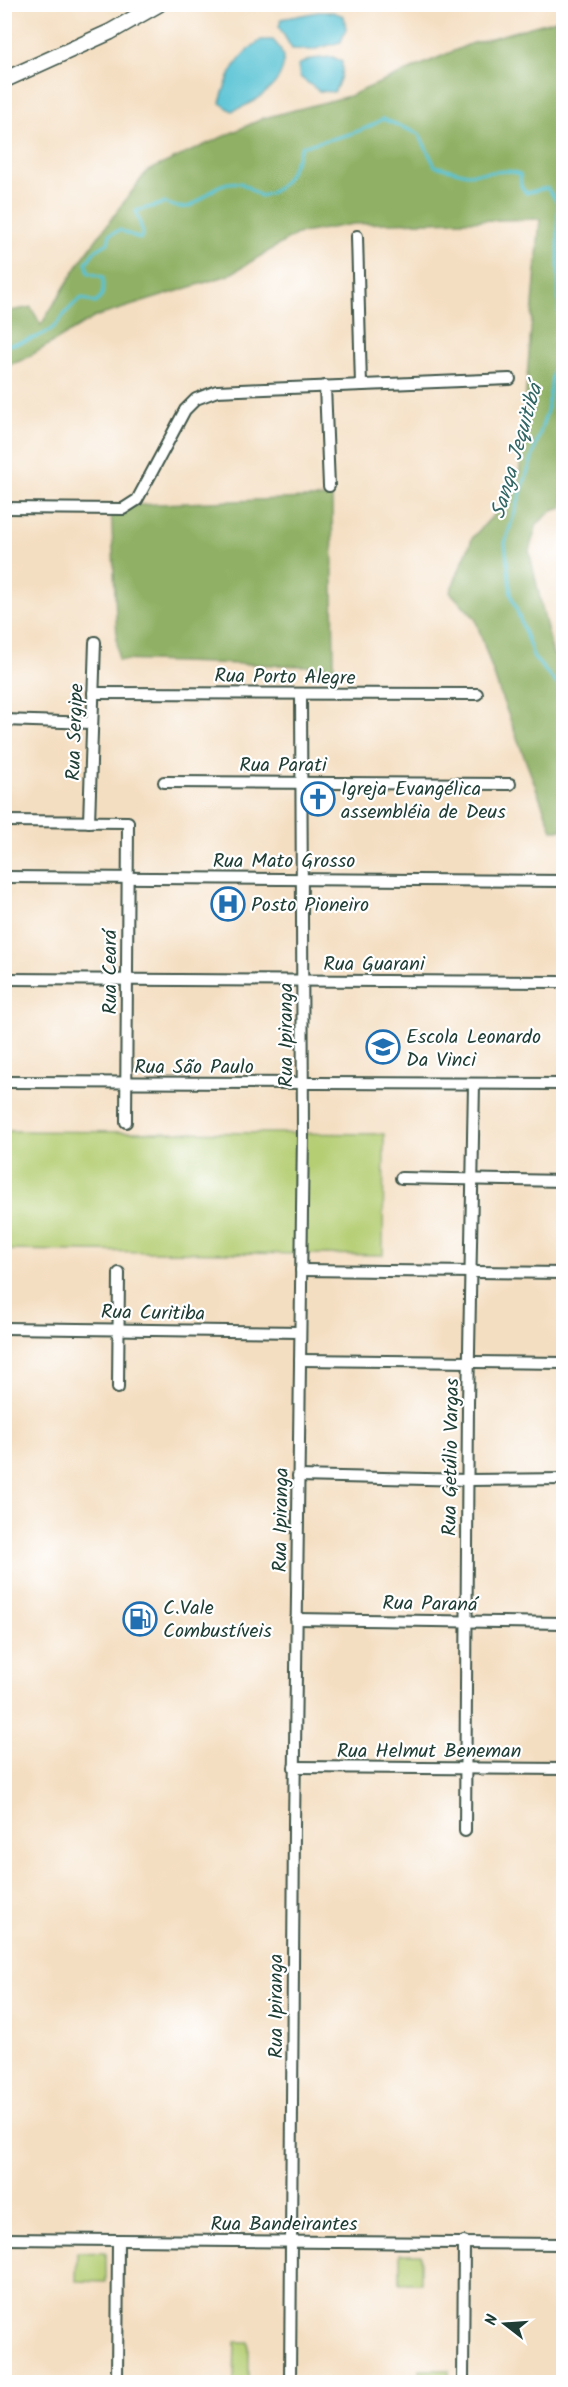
<svg xmlns="http://www.w3.org/2000/svg" width="568" height="2387" font-family="Kalam,sans-serif">
  <rect width="100%" height="100%" fill="#fff"/>
  <filter id="ink" filterUnits="userSpaceOnUse"><feTurbulence type="fractalNoise" baseFrequency=".0167" numOctaves="2"/><feDisplacementMap in="SourceGraphic" scale="12" xChannelSelector="R" yChannelSelector="G"/><feConvolveMatrix kernelMatrix="1 2 1 2 8 2 1 2 1" color-interpolation-filters="sRGB"/></filter>
  <filter id="wash" filterUnits="userSpaceOnUse"><feTurbulence type="fractalNoise" baseFrequency=".008" numOctaves="4" result="noise"/><feDisplacementMap in="SourceGraphic" scale="24" xChannelSelector="R" yChannelSelector="G"/><feGaussianBlur stdDeviation="1.35" result="paint"/><feColorMatrix in="noise" values="0 0 0 0 0 0 0 0 0 0 0 0 0 0 0 0 0 1.4 0 .05"/><feComposite in="paint" operator="in"/></filter>
  <g filter="url(#wash)">
    <rect width="100%" height="100%" fill="#f4dec1"/>
    <g fill="#b5ce73" stroke="#6a8654" stroke-width="1.5">
      <path d="M5,1131l379,3 -1,121 -378,-5z"/>
      <path d="M77,2252l29,1v29l-30,-1z"/>
      <rect x="400" y="2254" width="21" height="29"/>
      <path d="M235,2342h14v40h-15z"/>
      <rect x="420" y="2370" width="29" height="12"/>
    </g>
    <g fill="#90b165" stroke="#58774c" stroke-width="1.5">
      <path d="M563,18v490l-11,3 -15,13 -8,27 24,104 10,4v171h-11l-52,-137 -25,-75 -25,-26 23,-55 45,-48 22,-270 -187,5 -56,10 -68,41 -134,42 -72,43 -18,6 -1,-54 27,-5 10,18 41,-66 65,-88 117,-53 85,-22 121,-52z"/>
      <path d="M332,497l2,170 -216,-7 -7,-154z"/>
    </g>
    <g fill="#58c3d4" stroke="#3c8084" stroke-width="1.5">
      <path d="M318,12h15l11,4 2,13 -5,13 -29,8 -20,-1 -13,-22 2,-8z"/>
      <path d="M261,40h12c30,30 -12,62 -41,71l-12,-8c7,-27 17,-47 41,-63z"/>
      <path d="M333,57l9,5c1,11 -2,20 -8,30l-15,-1 -19,-14 -2,-12 13,-6z"/>
    </g>
    <g fill="none" stroke-linecap="round" stroke-linejoin="round">
      <g stroke="#58c3d4" stroke-width="3">
        <path d="M558,204l1,126 -12,81 -42,132 6,51 23,64 30,34"/>
        <path d="M4,345c15,-1 40,-8 51,-19 9,-10 15,-21 27,-28l13,5c10,-7 8,-15 8,-26l-14,-4 -3,-10 9,-12 13,-8 2,-9 10,-4 20,9 3,-6 -7,-22 30,-8c36,18 40,-26 74,-20 6,2 14,9 20,13 26,-4 32,-28 42,-50 28,-7 56,-11 81,-27l36,15 16,32 32,8 41,-3 12,3 1,12 5,7 21,-5 11,15 6,1"/>
      </g>
    </g>
  </g>
  <g filter="url(#ink)">
    <g fill="none" stroke-linecap="round" stroke-linejoin="round">
      <defs>
        <g id="street">
          <path d="M357,236l4,149"/>
          <path d="M325,386l4,100"/>
          <path d="M4,508l119,1 14,-9 48,-90 11,-11 21,-8 293,-12"/>
          <path d="M93,693l384,1"/>
          <path d="M4,720l88,3"/>
          <path d="M164,782l346,2"/>
          <path d="M4,821l124,1 -2,300"/>
          <path d="M89,822l6,-180"/>
          <path d="M4,877l560,4"/>
          <path d="M4,979l560,3"/>
          <path d="M4,1082l560,2"/>
          <path d="M401,1178l163,3"/>
          <path d="M301,1270l263,3"/>
          <path d="M4,1328l296,4"/>
          <path d="M300,1360l264,3"/>
          <path d="M118,1388l1,-115"/>
          <path d="M298,1476l170,4 96,-1"/>
          <path d="M296,1619l268,4"/>
          <path d="M294,1767l270,2"/>
          <path d="M465,1831l3,-427 6,-320"/>
          <path d="M4,2239l560,5"/>
          <path d="M117,2382l1,-142"/>
          <path d="M290,2382l4,-556 9,-693 -2,-438"/>
          <path d="M463,2382l1,-140"/>
        </g>
        <path id="secondary" d="M4,80l106,-48 49,-28"/>
      </defs>
      <use href="#street" stroke="#3f5549" stroke-width="14"/>
      <use href="#secondary" stroke="#3f5549" stroke-width="18"/>
      <use href="#street" stroke="#fff" stroke-width="10"/>
      <use href="#secondary" stroke="#fff" stroke-width="15"/>
    </g>
  </g>
  <defs>
    <symbol id="church-ring" viewBox="-11 -11 22 22"><circle r="9.5" fill="#fff" stroke="#1f6fb2" stroke-width="1.5"/><path d="M-1.2-6h2.4v3.5h3.3v2.4h-3.3V6h-2.4V-.1h-3.3v-2.4h3.3Z" fill="#1f6fb2"/></symbol>
    <symbol id="hospital-ring" viewBox="-11 -11 22 22"><circle r="9.5" fill="#fff" stroke="#1f6fb2" stroke-width="1.5"/><path d="M-5-5h3v3.5h4V-5h3V5h-3V1.5h-4V5h-3Z" fill="#1f6fb2"/></symbol>
    <symbol id="school-ring" viewBox="-11 -11 22 22"><circle r="9.5" fill="#fff" stroke="#1f6fb2" stroke-width="1.5"/><path d="M0-5L7-2L0 1L-7-2ZM-4 1L0 2.5L4 1V4Q0 6-4 4Z" fill="#1f6fb2"/></symbol>
    <symbol id="fuel-ring" viewBox="-11 -11 22 22"><circle r="9.5" fill="#fff" stroke="#1f6fb2" stroke-width="1.5"/><path d="M-5.5-6h7V0h2V4h1.3V-2.5L3-4.5l.8-.8L6-3V5H2.5V1h-1V6h-7ZM-4.2-4.7v3.2H.2V-4.7Z" fill="#1f6fb2"/></symbol>
  </defs>
  <g fill-rule="evenodd">
    <use href="#church-ring" x="299" y="780" width="38" height="38"/>
    <use href="#hospital-ring" x="209" y="885" width="38" height="38"/>
    <use href="#school-ring" x="364" y="1028" width="38" height="38"/>
    <use href="#fuel-ring" x="121" y="1600" width="38" height="38"/>
  </g>
  <g text-anchor="middle" stroke-width="4.5" stroke-linejoin="round" paint-order="stroke">
    <g font-size="20" fill="#1f3d34" stroke="#fff">
      <text transform="translate(285 676) rotate(1)" y="7">Rua Porto Alegre</text>
      <text transform="translate(74 732) rotate(-88)" y="7">Rua Sergipe</text>
      <text x="283" y="771">Rua Parati</text>
      <text x="284" y="867">Rua Mato Grosso</text>
      <text x="374" y="970">Rua Guarani</text>
      <text transform="translate(109 972) rotate(-90)" y="7">Rua Ceará</text>
      <text transform="translate(285 1035) rotate(-90)" y="7">Rua Ipiranga</text>
      <text x="194" y="1073">Rua São Paulo</text>
      <text transform="translate(153 1312) rotate(1)" y="7">Rua Curitiba</text>
      <text transform="translate(450 1457) rotate(-89)" y="7">Rua Getúlio Vargas</text>
      <text transform="translate(280 1520) rotate(-89)" y="7">Rua Ipiranga</text>
      <text transform="translate(430 1603) rotate(1)" y="7">Rua Paraná</text>
      <text x="429" y="1757">Rua Helmut Beneman</text>
      <text transform="translate(275 2006) rotate(-90)" y="7">Rua Ipiranga</text>
      <text x="284" y="2230">Rua Bandeirantes</text>
    </g>
    <g font-size="20" fill="#1f3d34" stroke="#fff" text-anchor="start">
      <text x="341" y="795">Igreja Evangélica<tspan x="341" dy="23">assembléia de Deus</tspan></text>
      <text x="251" y="911">Posto Pioneiro</text>
      <text x="406" y="1043">Escola Leonardo<tspan x="406" dy="23">Da Vinci</tspan></text>
      <text x="163" y="1614">C.Vale<tspan x="163" dy="23">Combustíveis</tspan></text>
    </g>
    <g font-size="21" font-style="italic" fill="#306564" stroke="#fff">
      <text transform="translate(516 451) rotate(-74)" y="7">Sanga Jequitibá</text>
    </g>
  </g>
  <rect width="568" height="2387" fill="none" stroke="#fff" stroke-width="24"/>
  <g transform="translate(505 2324) rotate(287)" stroke="#ffffff" stroke-width="4.5" paint-order="stroke">
  <path d="M0-4.5L10 22L0 15L-10 22Z" fill="#1f3d34"/>
  <text y="-9" font-size="16" font-weight="bold" text-anchor="middle" fill="#1f3d34">N</text>
  </g>
</svg>
